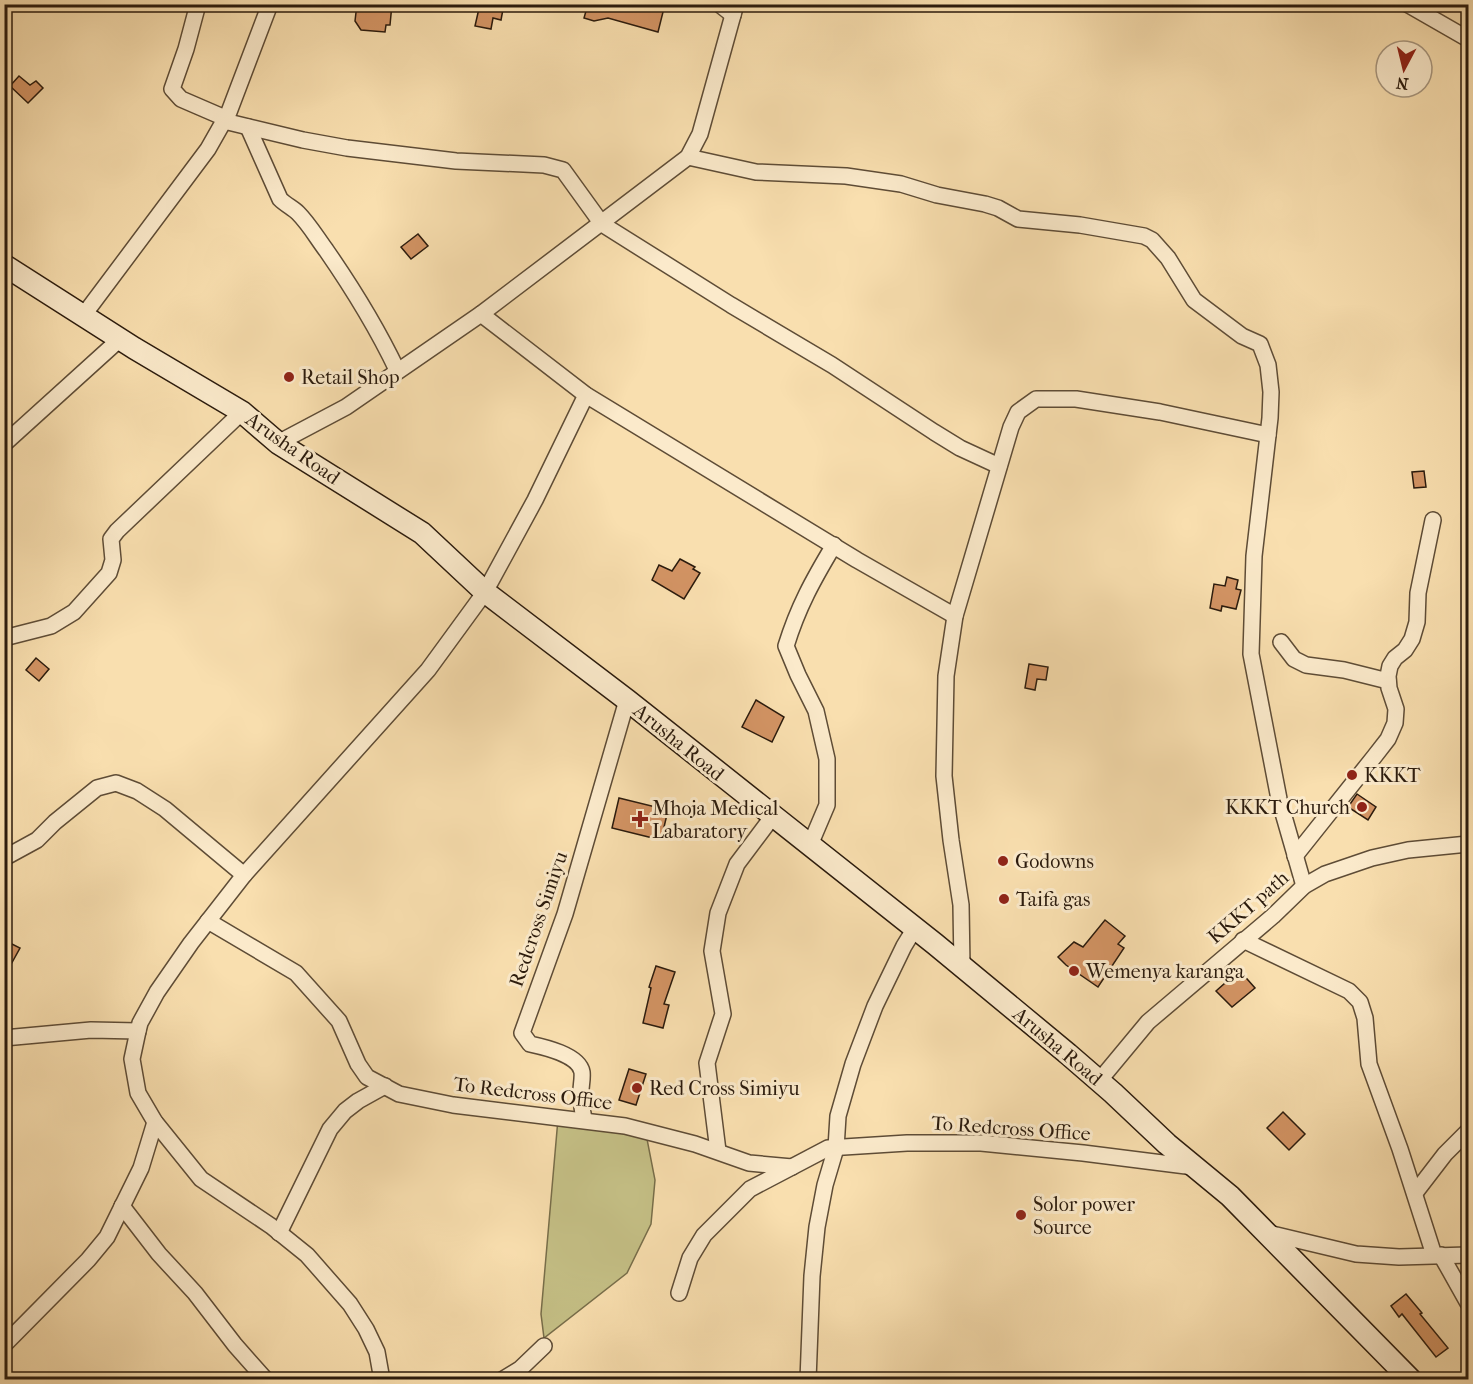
<svg xmlns="http://www.w3.org/2000/svg" width="1473" height="1384" font-family="'IM FELL French Canon',serif">
  <rect width="100%" height="100%" fill="#f9dfaf"/>
  <filter id="stains"><feTurbulence type="fractalNoise" baseFrequency=".00333" numOctaves="4"/><feColorMatrix values="0 0 0 0 .2 0 0 0 0 .09 0 0 0 0 .02 0 0 0 .5 -.17"/></filter>
  <radialGradient id="worn" r=".72"><stop offset=".6" stop-color="#630" stop-opacity="0"/><stop offset="1" stop-color="#630" stop-opacity=".3"/></radialGradient>
  <path fill="#c5c086" stroke="#786e4a" stroke-width="1.5" d="M558,1119l89,20 8,41 -4,44 -24,49 -83,65 -3,-24z"/>
  <g fill="#d39464" stroke="#2b1b0d" stroke-width="1.5">
    <path d="M357,4h35l-2,21h-4l-1,7 -24,-2 -6,-9z"/>
    <path d="M480,4h24l-3,16 -8,-2 -2,11 -16,-3z"/>
    <path d="M588,4h62l14,4 -6,24 -50,-14 -14,3 -10,-3z"/>
    <path d="M19,76l11,9 6,-4 7,7 -15,15 -18,-17z"/>
    <path d="M418,234l10,12 -17,13 -10,-12z"/>
    <path d="M1424,471l2,16 -12,1 -2,-16z"/>
    <path d="M680,559l15,8 -2,2 7,4 -16,26 -32,-19 7,-15 13,6z"/>
    <path d="M1227,577l11,3 -2,9 5,1 -5,19 -14,-3 -1,5 -11,-3 4,-24 11,2z"/>
    <path d="M36,658l13,11 -10,12 -13,-11z"/>
    <path d="M1029,664l19,3 -2,13 -9,-1 -2,11 -10,-2z"/>
    <path d="M756,700l28,17 -12,25 -30,-15z"/>
    <path d="M1357,794l19,13 -8,13 -20,-13z"/>
    <path d="M619,798l49,12 -7,30 -49,-12z"/>
    <path d="M1105,920l20,16 -7,8 6,4 -26,39 -32,-22 -8,-8 16,-15 9,5z"/>
    <path d="M4,940l16,8 -16,29z"/>
    <path d="M656,966l19,6 -11,32 5,1 -6,23 -20,-5 8,-35 -2,-1z"/>
    <path d="M1230,969l5,6 5,-4 15,17 -23,19 -16,-16 9,-8 -3,-6z"/>
    <path d="M629,1069l17,5 -10,31 -17,-5z"/>
    <path d="M1283,1112l22,22 -16,16 -22,-22z"/>
    <path d="M1406,1294l16,19 -2,1 28,34 -12,9 -34,-43 -3,3 -8,-11z"/>
  </g>
  <g fill="none" stroke-linecap="round" stroke-linejoin="round">
    <defs>
      <g id="street">
        <path d="M198,4l-12,45 -14,40 9,10 44,19"/>
        <path d="M719,4l14,11"/>
        <path d="M1407,4l61,35"/>
        <path d="M224,121l79,19 44,8 109,13 88,4 19,5 39,54 129,81 101,60 102,67 26,16 39,18"/>
        <path d="M248,127l32,72c6,6 13,9 18,14 11,11 19,25 28,37 27,39 51,78 71,120"/>
        <path d="M688,157l68,15 90,4 55,8 36,11 48,9 13,4 20,11 62,6 64,11 8,4 16,18 26,42 48,36 18,8 8,21 3,27 -1,26 -16,138 -3,98 28,145 25,87"/>
        <path d="M481,314l105,81 271,165 98,56"/>
        <path d="M83,316l125,-167 21,-37 41,-108"/>
        <path d="M278,443l68,-36 135,-93 207,-157 12,-23 36,-130"/>
        <path d="M4,444l116,-105"/>
        <path d="M4,638l47,-12 23,-14 35,-39 4,-13 -2,-21 6,-8 125,-119"/>
        <path d="M1281,642l13,17 12,6 38,5 44,11"/>
        <path d="M810,845l17,-40v-46l-11,-48 -18,-36 -12,-29c12,-39 27,-66 48,-101"/>
        <path d="M1295,856l79,-99 14,-18 7,-16 1,-14 -7,-21 -1,-12 2,-10 5,-8 10,-8 7,-11 5,-17 1,-29 15,-73"/>
        <path d="M4,858l33,-18 18,-18 42,-34 19,-5 21,8 28,18 79,66"/>
        <path d="M208,921l88,52 43,48 19,43 9,13 32,17 54,11 172,21 70,18 54,19 43,4"/>
        <path d="M1243,940l106,51 11,11 5,16 4,46 31,85 34,106"/>
        <path d="M962,966l-1,-61 -10,-65 -7,-64 2,-100 9,-60 56,-189 7,-15 18,-13h40l84,13 108,23"/>
        <path d="M4,1038l87,-8 47,1"/>
        <path d="M1099,1081l49,-59 125,-106 31,-30 21,-12 47,-16 36,-8 60,-6"/>
        <path d="M584,1120c-1,-8 -3,-16 -3,-24 -1,-7 2,-16 1,-24 -3,-17 -38,-25 -52,-28l-8,-11 43,-119 62,-214"/>
        <path d="M718,1151l-11,-88 16,-49 -11,-63 6,-38 19,-49 36,-48"/>
        <path d="M1415,1193l30,-39 23,-23"/>
        <path d="M122,1206l37,48 36,39 40,52 31,35"/>
        <path d="M1264,1232l92,22 43,3 69,-2"/>
        <path d="M279,1233l51,-104 15,-18 13,-10 27,-15"/>
        <path d="M1441,1255l27,48"/>
        <path d="M679,1293l11,-35 14,-23 46,-46 78,-41 79,-5h74l102,10 111,14"/>
        <path d="M4,1345l84,-85 19,-23 34,-69 14,-46"/>
        <path d="M382,1380l-5,-28 -11,-23 -16,-25 -43,-49 -36,-29 -70,-47 -46,-57 -17,-29 -6,-34 6,-28 2,-8 17,-31 34,-49 53,-68 184,-205 57,-78 50,-92 51,-105"/>
        <path d="M502,1380l18,-11 24,-23"/>
        <path d="M808,1380l4,-104 5,-49 8,-42 11,-37 2,-32 15,-52 22,-58 29,-60 11,-18"/>
      </g>
      <path id="secondary" d="M4,265l130,83 108,64 36,31 144,90 63,59 142,108 308,244 133,110 45,39 54,51 63,52 181,184"/>
    </defs>
    <use href="#street" stroke="#5e4c36" stroke-width="18"/>
    <use href="#secondary" stroke="#2b1b0d" stroke-width="24"/>
    <use href="#street" stroke="#fbeacb" stroke-width="15"/>
    <use href="#secondary" stroke="#fbeacb" stroke-width="21"/>
  </g>
  <g fill="#8f2418" stroke="#fbeacb" stroke-width="2">
    <circle cx="289" cy="377" r="6"/>
    <circle cx="1352" cy="775" r="6"/>
    <circle cx="1362" cy="807" r="6"/>
    <path d="M637 810h6v6h6v6h-6v6h-6v-6h-6v-6h6z"/>
    <circle cx="1003" cy="861" r="6"/>
    <circle cx="1004" cy="899" r="6"/>
    <circle cx="1074" cy="971" r="6"/>
    <circle cx="637" cy="1088" r="6"/>
    <circle cx="1021" cy="1215" r="6"/>
  </g>
  <g text-anchor="middle" stroke-width="6" stroke-linejoin="round" paint-order="stroke">
    <g font-size="20" fill="#2b1b0d" stroke="#fbeacb" text-anchor="start">
      <text x="301" y="384">Retail Shop</text>
      <text x="1364" y="782">KKKT</text>
      <text x="1350" y="814" text-anchor="end">KKKT Church</text>
      <text x="652" y="815">Mhoja Medical<tspan x="652" dy="23">Labaratory</tspan></text>
      <text x="1015" y="868">Godowns</text>
      <text x="1016" y="906">Taifa gas</text>
      <text x="1086" y="978">Wemenya karanga</text>
      <text x="649" y="1095">Red Cross Simiyu</text>
      <text x="1033" y="1211">Solor power<tspan x="1033" dy="23">Source</tspan></text>
    </g>
    <g font-size="20" fill="#2b1b0d" stroke="#fbeacb">
      <text transform="translate(293 448) rotate(35)" y="7">Arusha Road</text>
      <text transform="translate(679 742) rotate(39)" y="7">Arusha Road</text>
      <text transform="translate(1248 907) rotate(-41)" y="7">KKKT path</text>
      <text transform="translate(538 919) rotate(-71)" y="7">Redcross Simiyu</text>
      <text transform="translate(1058 1046) rotate(40)" y="7">Arusha Road</text>
      <text transform="translate(533 1093) rotate(7)" y="7">To Redcross Office</text>
      <text transform="translate(1011 1128) rotate(4)" y="7">To Redcross Office</text>
    </g>
  </g>
  <rect width="1473" height="1384" fill="none" stroke="#f9dfaf" stroke-width="24"/>
  <rect x="6" y="6" width="1461" height="1372" fill="none" stroke="#2b1b0d" stroke-width="3"/>
  <rect x="12" y="12" width="1449" height="1360" fill="none" stroke="#2b1b0d" stroke-width="1.5"/>
  <g transform="translate(1404 69) rotate(187)"><circle r="28" fill="#fbeacb" stroke="#a8977f" stroke-width="1.5"/>
  <path d="M0-4.5L10 22L0 15L-10 22Z" fill="#8f2418"/>
  <text y="-9" font-size="16" font-weight="bold" text-anchor="middle" fill="#2b1b0d">N</text>
  </g>
  <rect width="100%" height="100%" filter="url(#stains)"/>
  <rect width="100%" height="100%" fill="url(#worn)"/>
</svg>
